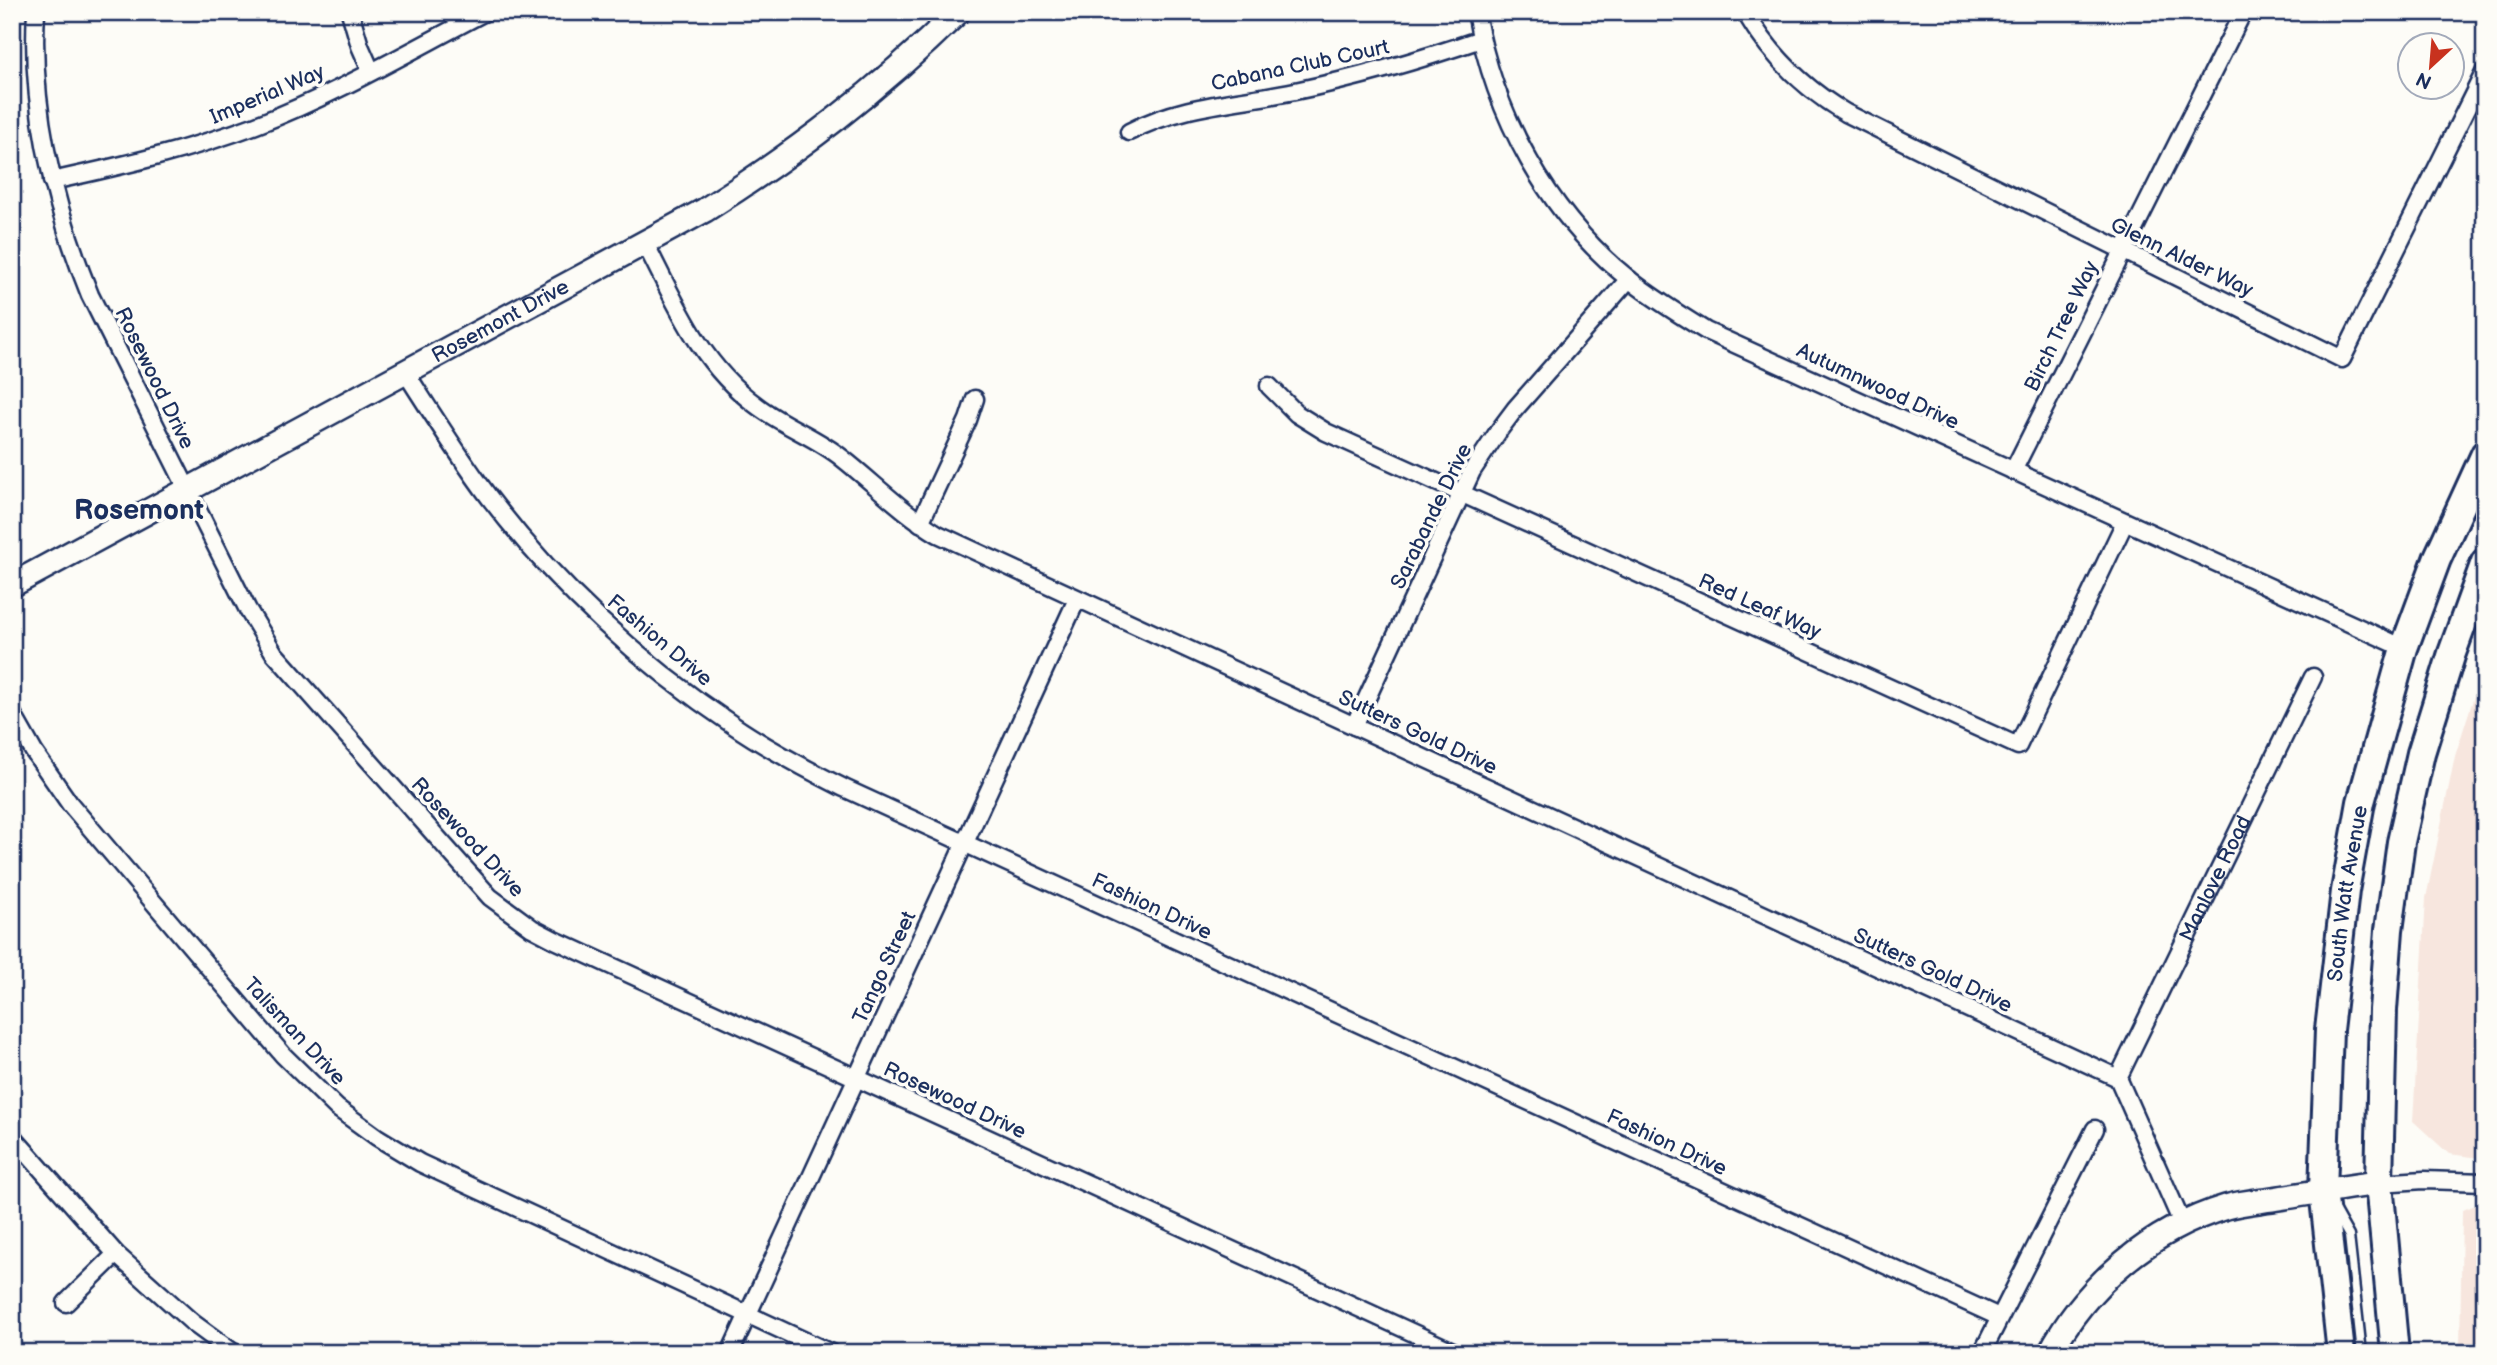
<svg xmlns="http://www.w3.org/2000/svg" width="2497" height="1365" font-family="'Balsamiq Sans',sans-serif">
  <rect width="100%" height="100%" fill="#fdfcf7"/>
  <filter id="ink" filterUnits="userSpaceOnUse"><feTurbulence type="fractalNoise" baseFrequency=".0143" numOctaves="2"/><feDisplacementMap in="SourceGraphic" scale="14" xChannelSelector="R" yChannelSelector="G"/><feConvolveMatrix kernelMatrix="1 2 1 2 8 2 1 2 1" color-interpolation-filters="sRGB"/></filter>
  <g filter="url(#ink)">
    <path fill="#f7e6de" d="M2485,662v691h-25l2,-143 14,-5 8,-23 -4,-24 -31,-4 -36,-33 13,-223 29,-142z"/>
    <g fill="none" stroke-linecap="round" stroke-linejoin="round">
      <defs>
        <path id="lane" d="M2335,1211l14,25 13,117"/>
        <g id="street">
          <path d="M36,12c-6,98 18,194 54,283l158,315 26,43 216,244 42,31 23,12 902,413"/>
          <path d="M350,12l10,34 11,25"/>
          <path d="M1476,12c18,103 72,203 154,268 24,19 50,35 76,51l698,317"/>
          <path d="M1745,12c25,43 58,76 101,101l496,246 143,-288"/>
          <path d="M1129,132c53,-28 108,-29 166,-41 63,-13 125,-31 186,-52"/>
          <path d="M52,181c69,-15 138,-31 204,-56 79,-30 154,-74 229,-113"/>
          <path d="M646,245c30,59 55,120 110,160 27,21 60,32 86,53 33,26 60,54 96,76l1180,544 64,145"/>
          <path d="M406,373c27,42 53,84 83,124 67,88 152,167 244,228 35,24 73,44 111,63l1155,529"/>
          <path d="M1269,386l28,28 29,18 692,314 107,-224"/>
          <path d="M2013,471l230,-459"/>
          <path d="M920,523l48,-103 7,-21"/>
          <path d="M12,713l22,39 36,52 213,251 54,53 40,29 43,26 411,190"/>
          <path d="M1354,726l118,-255 28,-42 15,-20 114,-130"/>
          <path id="s1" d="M2118,1078l195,-401"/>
          <path d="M12,1136l104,118 77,69 41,30"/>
          <path d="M2379,1183l45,-3 61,2"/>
          <path d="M66,1303l50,-49"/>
          <path d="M730,1353l347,-754"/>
          <path d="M1982,1353l113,-224"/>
        </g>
        <g id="secondary">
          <path id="s2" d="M12,585l693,-375c94,-59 173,-120 253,-198"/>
          <path d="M2050,1353c37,-69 100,-123 176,-146 17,-5 35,-6 53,-9 33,-5 66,-11 100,-15"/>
        </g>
        <g id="primary">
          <path id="s3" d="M2341,1353l-18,-163 6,-160 16,-139 16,-89 43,-154 33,-89 48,-105"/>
          <path d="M2395,1353l-16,-170 4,-173 6,-80 12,-88 20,-89 31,-100 33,-91"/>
        </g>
      </defs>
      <use href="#lane" stroke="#1b2f5e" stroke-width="13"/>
      <use href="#street" stroke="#1b2f5e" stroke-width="21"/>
      <use href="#secondary" stroke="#1b2f5e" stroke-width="28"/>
      <use href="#primary" stroke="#1b2f5e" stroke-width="32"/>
      <use href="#lane" stroke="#fdfcf7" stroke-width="8"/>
      <use href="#street" stroke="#fdfcf7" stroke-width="16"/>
      <use href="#secondary" stroke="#fdfcf7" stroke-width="23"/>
      <use href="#primary" stroke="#fdfcf7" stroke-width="26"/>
    </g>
  </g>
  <g text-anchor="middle" stroke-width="7" stroke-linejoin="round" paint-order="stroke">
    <g font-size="21" fill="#1b2f5e" stroke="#fdfcf7">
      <text transform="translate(1300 65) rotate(-12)" y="7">Cabana Club Court</text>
      <text transform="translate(267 94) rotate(-23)" y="7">Imperial Way</text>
      <text transform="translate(2182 257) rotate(26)" y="7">Glenn Alder Way</text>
      <text dy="7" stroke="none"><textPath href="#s2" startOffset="555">Rosemont Drive</textPath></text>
      <text transform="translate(2061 326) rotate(-64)" y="7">Birch Tree Way</text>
      <text transform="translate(155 378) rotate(64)" y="7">Rosewood Drive</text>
      <text transform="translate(1878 386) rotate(25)" y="7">Autumnwood Drive</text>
      <text transform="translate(1431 516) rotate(-64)" y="7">Sarabande Drive</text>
      <text transform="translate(1760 606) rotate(24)" y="7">Red Leaf Way</text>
      <text transform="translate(660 640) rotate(40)" y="7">Fashion Drive</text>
      <text transform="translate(1418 732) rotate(25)" y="7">Sutters Gold Drive</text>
      <text transform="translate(468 837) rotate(47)" y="7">Rosewood Drive</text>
      <text dy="7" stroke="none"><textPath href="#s1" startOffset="222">Manlove Road</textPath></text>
      <text dy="7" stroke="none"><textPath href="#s3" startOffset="462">South Watt Avenue</textPath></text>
      <text transform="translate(1152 906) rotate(25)" y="7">Fashion Drive</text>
      <text transform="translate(884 967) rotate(-65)" y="7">Tango Street</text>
      <text transform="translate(1933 970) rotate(25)" y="7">Sutters Gold Drive</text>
      <text transform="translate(295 1031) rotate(47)" y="7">Talisman Drive</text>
      <text transform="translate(955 1100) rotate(25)" y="7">Rosewood Drive</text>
      <text transform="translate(1667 1142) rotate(25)" y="7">Fashion Drive</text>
    </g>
    <g font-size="28" font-weight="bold" fill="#1b2f5e" stroke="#fdfcf7">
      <text x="139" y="519">Rosemont</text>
    </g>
  </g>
  <rect width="2497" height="1365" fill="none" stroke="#fdfcf7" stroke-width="42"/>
  <rect x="21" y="21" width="2455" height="1323" fill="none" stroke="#1b2f5e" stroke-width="2.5" filter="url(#ink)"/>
  <g transform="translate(2431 66) rotate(206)"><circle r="33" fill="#fdfcf7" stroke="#a3aaba" stroke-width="2"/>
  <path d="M0-5L12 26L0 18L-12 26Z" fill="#c8321e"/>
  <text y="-10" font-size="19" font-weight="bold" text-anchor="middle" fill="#1b2f5e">N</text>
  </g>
</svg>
